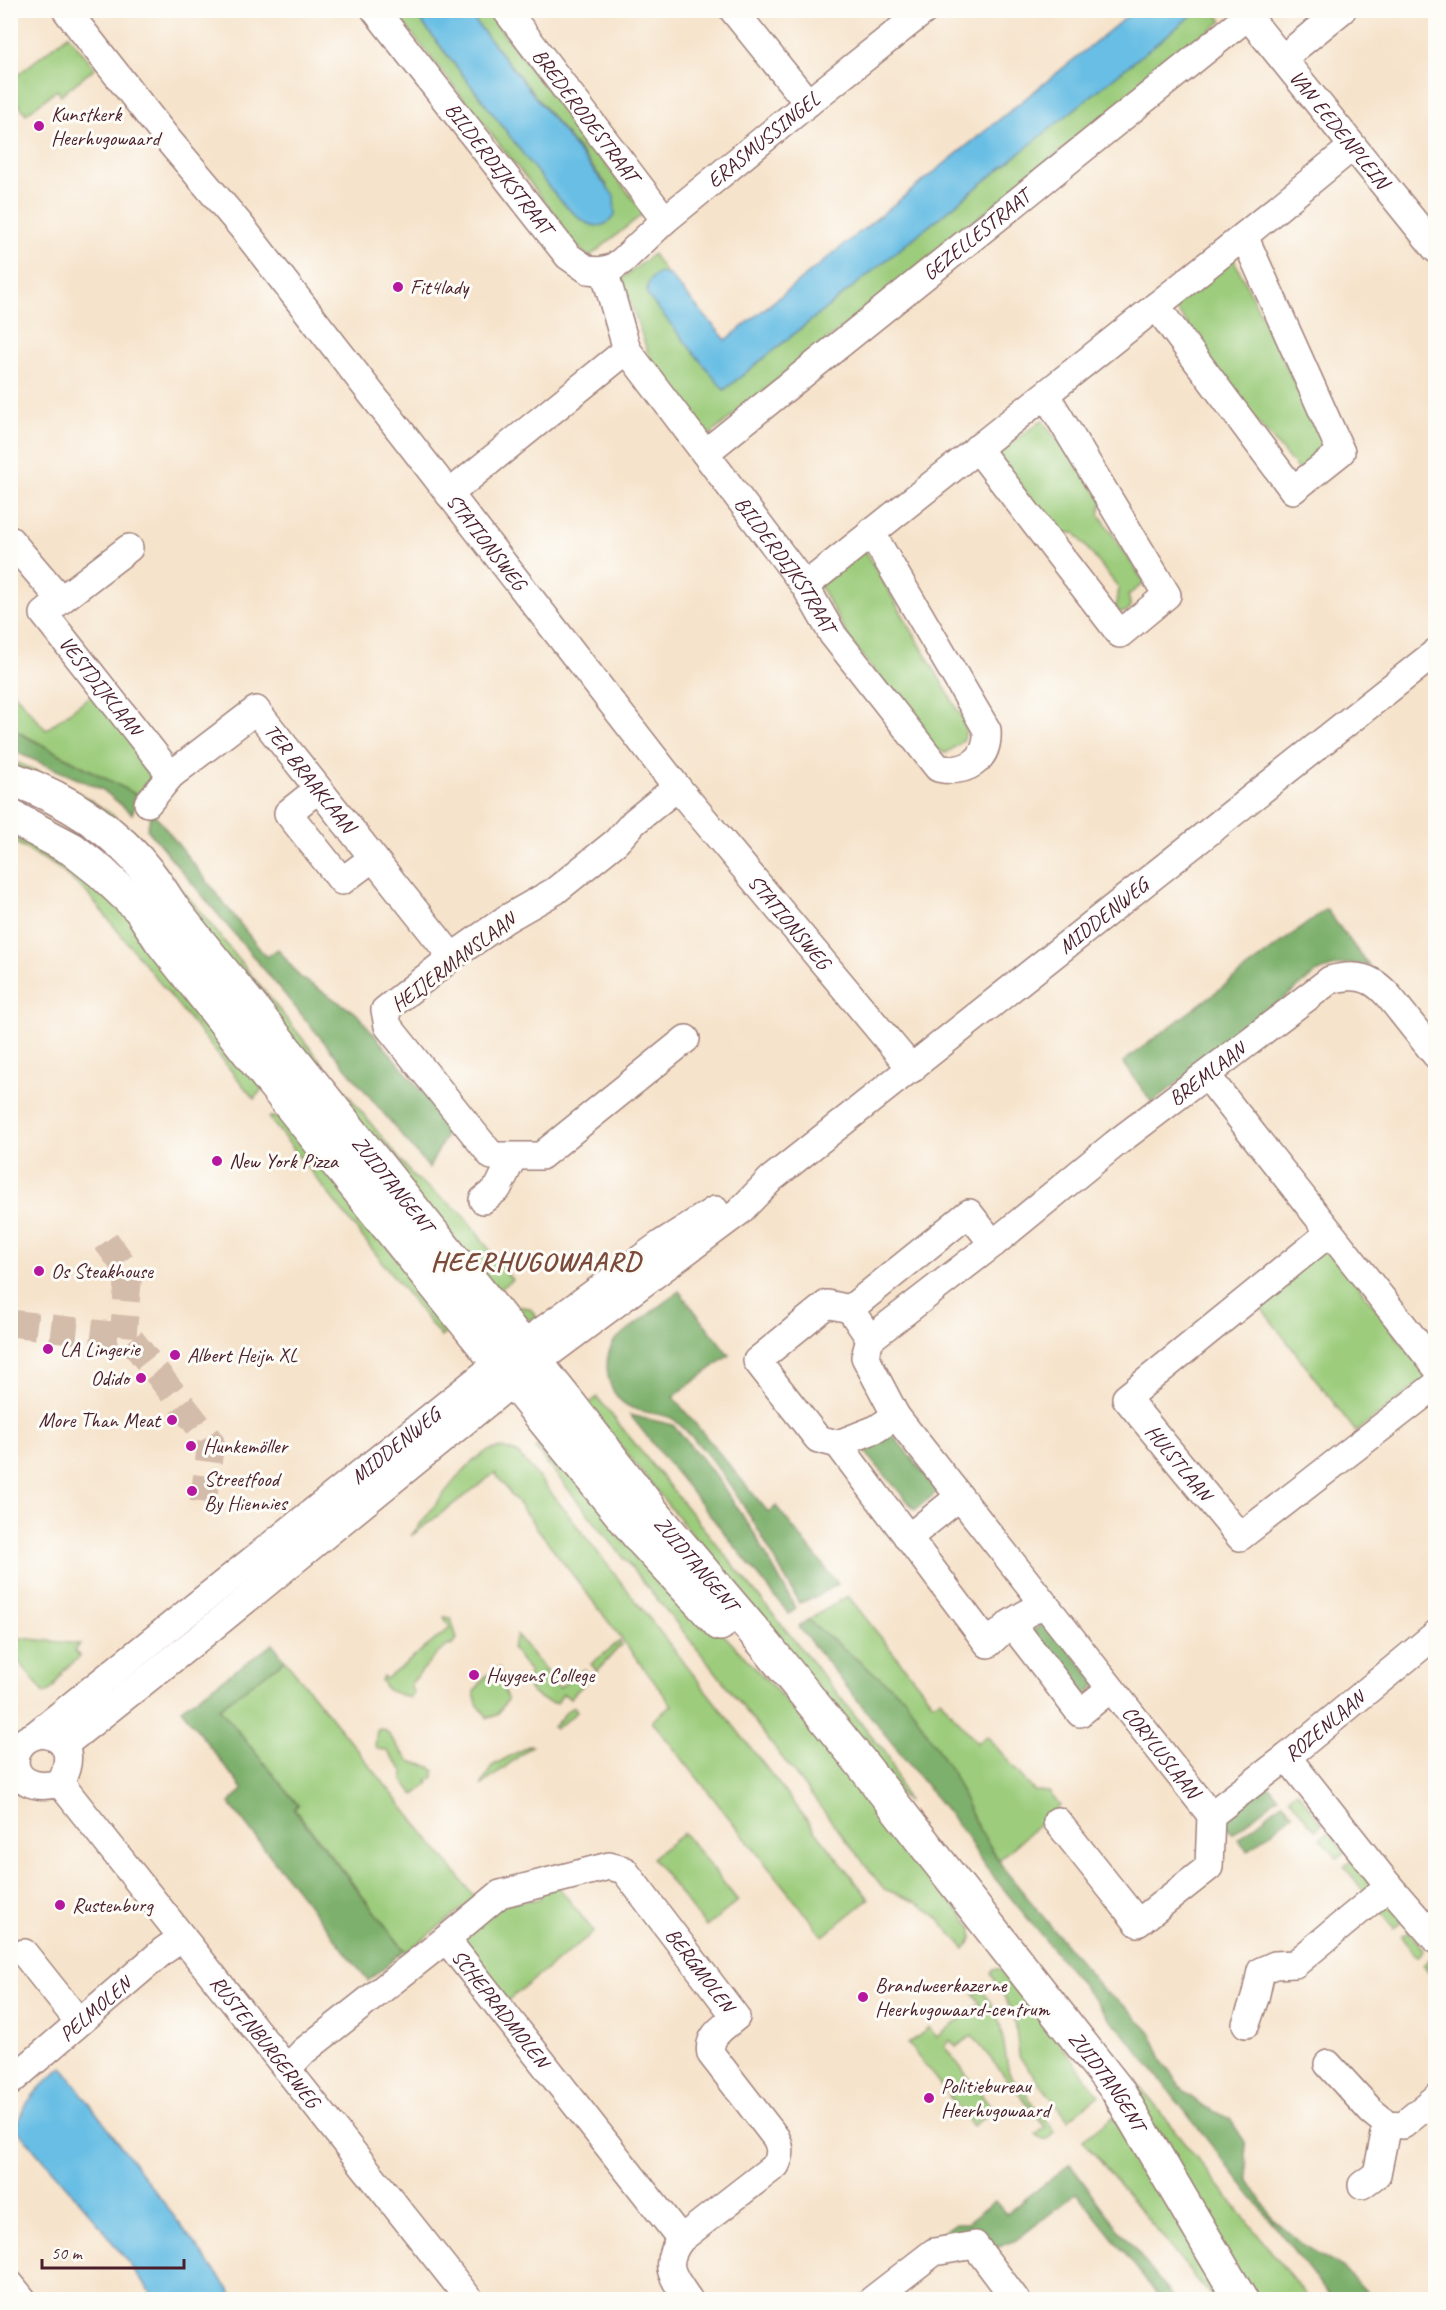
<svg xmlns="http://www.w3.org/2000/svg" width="1446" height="2310" font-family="Caveat,sans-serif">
  <rect width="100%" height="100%" fill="#fdfcf7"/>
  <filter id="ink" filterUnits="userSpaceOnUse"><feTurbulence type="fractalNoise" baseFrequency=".0167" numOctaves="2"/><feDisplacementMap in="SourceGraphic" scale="12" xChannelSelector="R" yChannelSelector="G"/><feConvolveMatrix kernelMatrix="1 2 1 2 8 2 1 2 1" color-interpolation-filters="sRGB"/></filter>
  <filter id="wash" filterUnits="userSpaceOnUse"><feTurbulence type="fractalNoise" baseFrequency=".008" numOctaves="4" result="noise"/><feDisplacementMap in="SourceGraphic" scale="24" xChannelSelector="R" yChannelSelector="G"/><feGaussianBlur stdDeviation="1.35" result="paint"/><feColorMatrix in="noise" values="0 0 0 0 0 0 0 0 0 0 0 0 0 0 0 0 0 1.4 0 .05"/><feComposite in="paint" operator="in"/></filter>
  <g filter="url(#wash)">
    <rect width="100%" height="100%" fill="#f6e3cb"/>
    <g fill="#9ccc7c" stroke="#737654" stroke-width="1.5">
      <path d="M394,11h19l128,165 32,36 34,-27 -140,-174h19l158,202 -55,44 -28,-25v-10z"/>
      <path d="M1197,11h17l8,10 -514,415 -49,-61 -9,-17 -28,-79 31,-25 14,21 -8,-2 65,117z"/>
      <path d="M68,35l27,33 -34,27 -4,-5 -31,24 -7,-10 -8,7v-31z"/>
      <path d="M1231,254l96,194 -26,25 -89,-105 1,-4 -15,-27 -27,-34z"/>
      <path d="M1042,420l61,80 -4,14 46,69 -17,12 3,12 -5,5h-6l-4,-4 3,-20 -44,-55h-8l-7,4 -63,-83z"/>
      <path d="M865,550l98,169c7,22 -1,23 -17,34l-10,-3 -86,-110 -30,-54z"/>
      <path d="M10,688l36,42 52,-40 21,29 22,44 12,17 -14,16 -128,-68z"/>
      <path d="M10,760c51,20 89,42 130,77l274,340 48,36 50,67 -23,17 -297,-377 -181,-150z"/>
      <path d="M10,825l91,56 162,207 -9,11 -167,-206 -30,-26 -46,-27z"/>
      <path d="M270,1117l15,1 167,210 -11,9 -172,-219z"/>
      <path d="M1328,1246l100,131 -72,55 -100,-131z"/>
      <path d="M514,1306l16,2 8,12 -23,-3 -5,-8z"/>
      <path d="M597,1397l291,359 20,48 -320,-399z"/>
      <path d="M543,1443c75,83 154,163 231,245 70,76 133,159 198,239v12l-7,10 -30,-34 -19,-13 -32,-13 -169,-218 -180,-223z"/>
      <path d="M502,1448l15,5 24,27 328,419 -46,37 -171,-215 20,-16 -177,-232 -84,63c18,-22 50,-69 73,-83 6,-4 11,-4 18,-5z"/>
      <path d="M848,1596l85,107 7,-4 37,44 10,-7 47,55 15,1 11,14 -61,54 -22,-34 -25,-54 -47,-74 -97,-78z"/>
      <path d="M444,1617l7,1 6,21 -6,7 -2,-1 -12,9 -24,27 -3,5 4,7 -5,5 -22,-8 -6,-10 2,-4 3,3 64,-51z"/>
      <path d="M517,1635l42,53 25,-19 6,9 -20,20 -7,-4 -6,9c-8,1 -27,-8 -29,-17 -1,-4 1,-11 1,-15l-17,-23z"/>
      <path d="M11,1637l69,7 -6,6 6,7 -17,14 -10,17 -8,6 -30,-37 -4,3z"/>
      <path d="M620,1641l1,4 -24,26 -6,-7z"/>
      <path d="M285,1660l187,233 2,7 -68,52 -112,-144 4,-3 -79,-97z"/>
      <path d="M499,1668l8,32 -10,15 -9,3 -11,-14 -3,-12 11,-15z"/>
      <path d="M574,1707l3,5 -22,17 -2,-2 15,-17z"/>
      <path d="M380,1729l6,2 23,30 21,6 4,4v7l-7,3 2,2 -14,12 -12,-14 1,-9 -17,-21 -8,-2 -4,-3 2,-16z"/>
      <path d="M530,1745l2,1 -51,40 11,-20z"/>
      <path d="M1297,1791l26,33 -8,6 -26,-33z"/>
      <path d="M1329,1831l16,21 -8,6 -16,-20z"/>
      <path d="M684,1833l54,68 -32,26 -54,-69z"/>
      <path d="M1352,1860l20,18 -4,19 -24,-31z"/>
      <path d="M557,1885l37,47 -87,69 -49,-61 46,-37 36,-4 1,-10z"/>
      <path d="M1385,1900l22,18 -13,10 -17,-21z"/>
      <path d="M1409,1931l15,20 -7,6 -16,-20z"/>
      <path d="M1430,1959l5,6v16l-12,-16z"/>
      <path d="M1003,1968l96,127 -31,25 -49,-64 -4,-36 -11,-24 -13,-22 2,-4z"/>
      <path d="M980,1988l11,14 9,22 9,49 46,58 -4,6 -6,3 -6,-2 -3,-3 9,-8 -73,-92 -16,12 -6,-7 -6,6 50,64 -21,16 -65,-82 21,-16 8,9 43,-34 -7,-10z"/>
      <path d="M1112,2067l13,1 184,231h-58z"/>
      <path d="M1113,2117l107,172 8,10h-15l-130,-159z"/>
    </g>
    <g fill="#7db06c" stroke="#64684c" stroke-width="1.5">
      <path d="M10,728l129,68 -7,18 -29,-24 -92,-40z"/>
      <path d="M152,811l114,146 12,-8 22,28 57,37 94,112 -22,42 -282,-339z"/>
      <path d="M1326,909l43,57c-20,-5 -34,-1 -53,7l-164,130 -29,-41z"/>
      <path d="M679,1291l50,64 -56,42 96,116 7,-7 62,78 -22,13 -17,6c-35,-63 -69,-131 -122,-181 -12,-12 -42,-5 -58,-23 -14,-16 -16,-42 -4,-59z"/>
      <path d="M630,1415l43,10 42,50 39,58 42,76 -7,5z"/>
      <path d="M892,1434l46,57 -23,19 -54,-63z"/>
      <path d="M808,1620l97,78 47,74 25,54 27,43 100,122 25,18 22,24 14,33 21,27 17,13 27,13 15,23 3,37 25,40 29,25 42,25 30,30h-42l-210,-268 -9,-8 -129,-158 -19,-31 -167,-208z"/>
      <path d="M1045,1622l53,62 -16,14 -52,-65z"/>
      <path d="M273,1644l12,16 -66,48 79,97 -4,4 110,141 -36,31 -139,-178 14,-13 -62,-81z"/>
      <path d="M1267,1783l11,14 -45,37 -11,-14z"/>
      <path d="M1283,1802l10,12 -45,37 -10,-12z"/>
      <path d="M1070,2164l32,44 72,91h-13l-84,-106 -61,47 -25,10 -12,-13 -19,-4 -13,10 -12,-5 21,-15h11l28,-22 11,13z"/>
    </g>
    <g fill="#67bee4" stroke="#586e88" stroke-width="1.5">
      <path d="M1135,10l62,1 -473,379 -77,-95c0,-12 2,-16 12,-22l10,2 57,65z"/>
      <path d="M413,11h54l147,185 1,19c-5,7 -13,13 -23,10 -25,-7 -72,-76 -89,-98 -30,-39 -60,-78 -90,-116z"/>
      <path d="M62,2067l174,232h-80l-63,-82 -77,-89c8,-28 25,-42 46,-61z"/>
    </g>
  </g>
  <g filter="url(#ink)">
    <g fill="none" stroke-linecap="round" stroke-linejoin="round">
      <g stroke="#d4bcab" stroke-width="27" stroke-dasharray="27 14" stroke-linecap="butt">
        <path d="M106,1241l23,31 -6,64"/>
        <path d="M10,1323l119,14 82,105 -8,61"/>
      </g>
      <defs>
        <g id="minor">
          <path id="s1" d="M66,10l103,131 72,85 436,561 235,282"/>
          <path id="s2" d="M375,10l193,246 20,14 12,1 12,-3 10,-7 43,-41 143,-117 117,-93"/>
          <path id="s3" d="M506,10l159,210"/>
          <path d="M733,10l75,93"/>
          <path id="s4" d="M1243,10l193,239"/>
          <path d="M1283,58l59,-48"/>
          <path id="s5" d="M604,270l23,80 178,236 28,49 105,133c28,6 51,-7 49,-38l-116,-198"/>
          <path d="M1156,306l137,184 48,-38 -97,-216"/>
          <path d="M977,448l143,186 47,-39 -121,-200"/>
          <path id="s6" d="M705,453l543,-437"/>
          <path d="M449,494l178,-144"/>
          <path id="s7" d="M10,540l51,60 -17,14 127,161"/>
          <path d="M805,586l439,-350 108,-89"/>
          <path d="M61,600l68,-52"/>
          <path d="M677,787l-43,35 -18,20 -61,49 -49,28 -54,38 -67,53 3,16 104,130h49l145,-117"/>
          <path d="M318,789l-30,24 54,68 31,-23"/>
          <path id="s8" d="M148,803l23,-28 85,-65 196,247"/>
          <path d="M1207,1076l229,291"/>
          <path d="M483,1200l15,-12 15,-31"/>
          <path id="s9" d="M1329,1233l-203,165 114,139 196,-152"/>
          <path d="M850,1309l119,-96 24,31"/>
          <path id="s10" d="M870,1339l-20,-30 -23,-5 -70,57 61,78 20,5 38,-15 20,-13 315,399"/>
          <path id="s11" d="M896,1416l-31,-59 5,-18 123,-95 122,-100 215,-164c39,-11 51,6 73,34 11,14 22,28 33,41"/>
          <path d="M838,1444l150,200 23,-21 31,-19"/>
          <path d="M908,1538l51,-41"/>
          <path d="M1011,1623l69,90 30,-24"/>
          <path d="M43,1734c29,5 29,27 17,49 -55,15 -58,-45 -17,-49z"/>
          <path id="s12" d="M35,1735l463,-372 163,-119 54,-34"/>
          <path id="s13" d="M64,1745l134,-106 338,-276 203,-151 32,-33 665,-527"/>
          <path d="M1287,1757l102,129 47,54"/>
          <path id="s14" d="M60,1783l410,517"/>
          <path id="s15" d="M1211,1815l76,-58 149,-123"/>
          <path d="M1057,1821l81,102 71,-56 2,-52"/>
          <path id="s16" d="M446,1939l54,-45 109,-28 15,4 112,147c-12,10 -29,19 -25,37l65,84c5,10 5,17 0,27l-95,74c-20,26 -8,38 8,61"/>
          <path d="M24,1953l55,69"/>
          <path d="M1246,2024l9,-26 6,-27 14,-6 20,-1 94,-78"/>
          <path d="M1328,2064l43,47 16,13 16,1 33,-27"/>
          <path id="s17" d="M287,2069l17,-18 142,-112 235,300"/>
          <path id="s18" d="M10,2082l153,-131 19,-13"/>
          <path d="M1362,2185l15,-11 10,-50"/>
          <path d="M10,2284l13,16"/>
          <path d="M872,2300l62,-48 41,-7 41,55"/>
        </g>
        <g id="major">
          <path id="s19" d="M10,778c55,20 105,51 140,97 11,14 19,29 30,43l391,488 84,109 108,127 99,122 256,327 123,209"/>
          <path d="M10,816l62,33 29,23 39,37 21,32 117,149 270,335 94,115 78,84"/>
        </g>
      </defs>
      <use href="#minor" stroke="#a0817b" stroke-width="30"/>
      <use href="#major" stroke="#a0817b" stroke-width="36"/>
      <use href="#minor" stroke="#fff" stroke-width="27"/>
      <use href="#major" stroke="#fff" stroke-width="33"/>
    </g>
  </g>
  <g fill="#b5179e" stroke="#fdfcf7" stroke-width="2">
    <circle cx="39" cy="126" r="6"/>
    <circle cx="398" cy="287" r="6"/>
    <circle cx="217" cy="1161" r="6"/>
    <circle cx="39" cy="1271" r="6"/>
    <circle cx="48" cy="1349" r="6"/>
    <circle cx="175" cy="1355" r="6"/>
    <circle cx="141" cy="1378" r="6"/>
    <circle cx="172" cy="1420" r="6"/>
    <circle cx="191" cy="1446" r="6"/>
    <circle cx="192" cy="1491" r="6"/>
    <circle cx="474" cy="1675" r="6"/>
    <circle cx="60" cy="1905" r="6"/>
    <circle cx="863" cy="1997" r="6"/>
    <circle cx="929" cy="2098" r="6"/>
  </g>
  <g text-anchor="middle" stroke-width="6" stroke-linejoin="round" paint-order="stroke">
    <g font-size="21" fill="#4a1f2b" stroke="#fdfcf7" text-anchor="start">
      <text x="51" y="121">Kunstkerk<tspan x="51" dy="24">Heerhugowaard</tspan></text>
      <text x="410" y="294">Fit4lady</text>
      <text x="229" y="1168">New York Pizza</text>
      <text x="51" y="1278">Os Steakhouse</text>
      <text x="60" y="1356">LA Lingerie</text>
      <text x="187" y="1362">Albert Heijn XL</text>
      <text x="129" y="1385" text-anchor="end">Odido</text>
      <text x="160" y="1427" text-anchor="end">More Than Meat</text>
      <text x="203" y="1453">Hunkemöller</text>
      <text x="204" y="1486">Streetfood<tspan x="204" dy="24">By Hiennies</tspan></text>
      <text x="486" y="1682">Huygens College</text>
      <text x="72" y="1912">Rustenburg</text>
      <text x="875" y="1992">Brandweerkazerne<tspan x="875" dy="24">Heerhugowaard-centrum</tspan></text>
      <text x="941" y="2093">Politiebureau<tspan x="941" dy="24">Heerhugowaard</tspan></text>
    </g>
    <g font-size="21" fill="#4a1f2b" stroke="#fdfcf7">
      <text dy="7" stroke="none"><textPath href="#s3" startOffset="132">BREDERODESTRAAT</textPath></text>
      <text dy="7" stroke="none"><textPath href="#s4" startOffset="153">VAN EEDENPLEIN</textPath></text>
      <text dy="7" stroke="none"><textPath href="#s2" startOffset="560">ERASMUSSINGEL</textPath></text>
      <text dy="7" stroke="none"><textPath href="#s2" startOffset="201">BILDERDIJKSTRAAT</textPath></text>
      <text dy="7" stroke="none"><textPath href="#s6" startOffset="348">GEZELLESTRAAT</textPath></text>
      <text dy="7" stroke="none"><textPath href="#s1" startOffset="678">STATIONSWEG</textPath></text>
      <text dy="7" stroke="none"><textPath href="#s5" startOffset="350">BILDERDIJKSTRAAT</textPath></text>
      <text dy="7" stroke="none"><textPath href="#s7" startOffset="192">VESTDIJKLAAN</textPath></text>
      <text dy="7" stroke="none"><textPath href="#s8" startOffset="230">TER BRAAKLAAN</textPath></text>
      <text dy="7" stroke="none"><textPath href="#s13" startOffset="1330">MIDDENWEG</textPath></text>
      <text dy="7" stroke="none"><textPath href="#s1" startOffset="1164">STATIONSWEG</textPath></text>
      <text transform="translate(453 962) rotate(-37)" y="7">HEIJERMANSLAAN</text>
      <text dy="7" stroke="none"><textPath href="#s11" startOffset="514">BREMLAAN</textPath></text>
      <text dy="7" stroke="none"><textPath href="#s19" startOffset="566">ZUIDTANGENT</textPath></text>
      <text dy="7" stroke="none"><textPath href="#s12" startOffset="462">MIDDENWEG</textPath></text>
      <text dy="7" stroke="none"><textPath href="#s9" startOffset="345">HULSTLAAN</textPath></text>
      <text dy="7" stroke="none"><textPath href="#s19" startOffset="1052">ZUIDTANGENT</textPath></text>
      <text dy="7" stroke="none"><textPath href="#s15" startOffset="144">ROZENLAAN</textPath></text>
      <text dy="7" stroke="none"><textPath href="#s10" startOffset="762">CORYLUSLAAN</textPath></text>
      <text dy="7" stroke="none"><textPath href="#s16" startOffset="324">BERGMOLEN</textPath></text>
      <text dy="7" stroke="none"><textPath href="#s18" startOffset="112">PELMOLEN</textPath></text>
      <text dy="7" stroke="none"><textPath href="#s17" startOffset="294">SCHEPRADMOLEN</textPath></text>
      <text dy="7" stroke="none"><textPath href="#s14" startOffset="330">RUSTENBURGERWEG</textPath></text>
      <text dy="7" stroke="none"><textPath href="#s19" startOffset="1713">ZUIDTANGENT</textPath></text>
    </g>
    <g font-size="27" font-weight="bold" letter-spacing="1.5" fill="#7c4a3b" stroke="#fdfcf7">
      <text x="536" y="1270">HEERHUGOWAARD</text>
    </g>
  </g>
  <rect width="1446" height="2310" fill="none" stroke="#fdfcf7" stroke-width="36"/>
  <path d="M42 2259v9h142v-9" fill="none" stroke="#4a1f2b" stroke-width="3"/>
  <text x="51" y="2259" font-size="18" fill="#4a1f2b" stroke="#fdfcf7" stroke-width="4.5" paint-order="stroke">50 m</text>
</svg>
